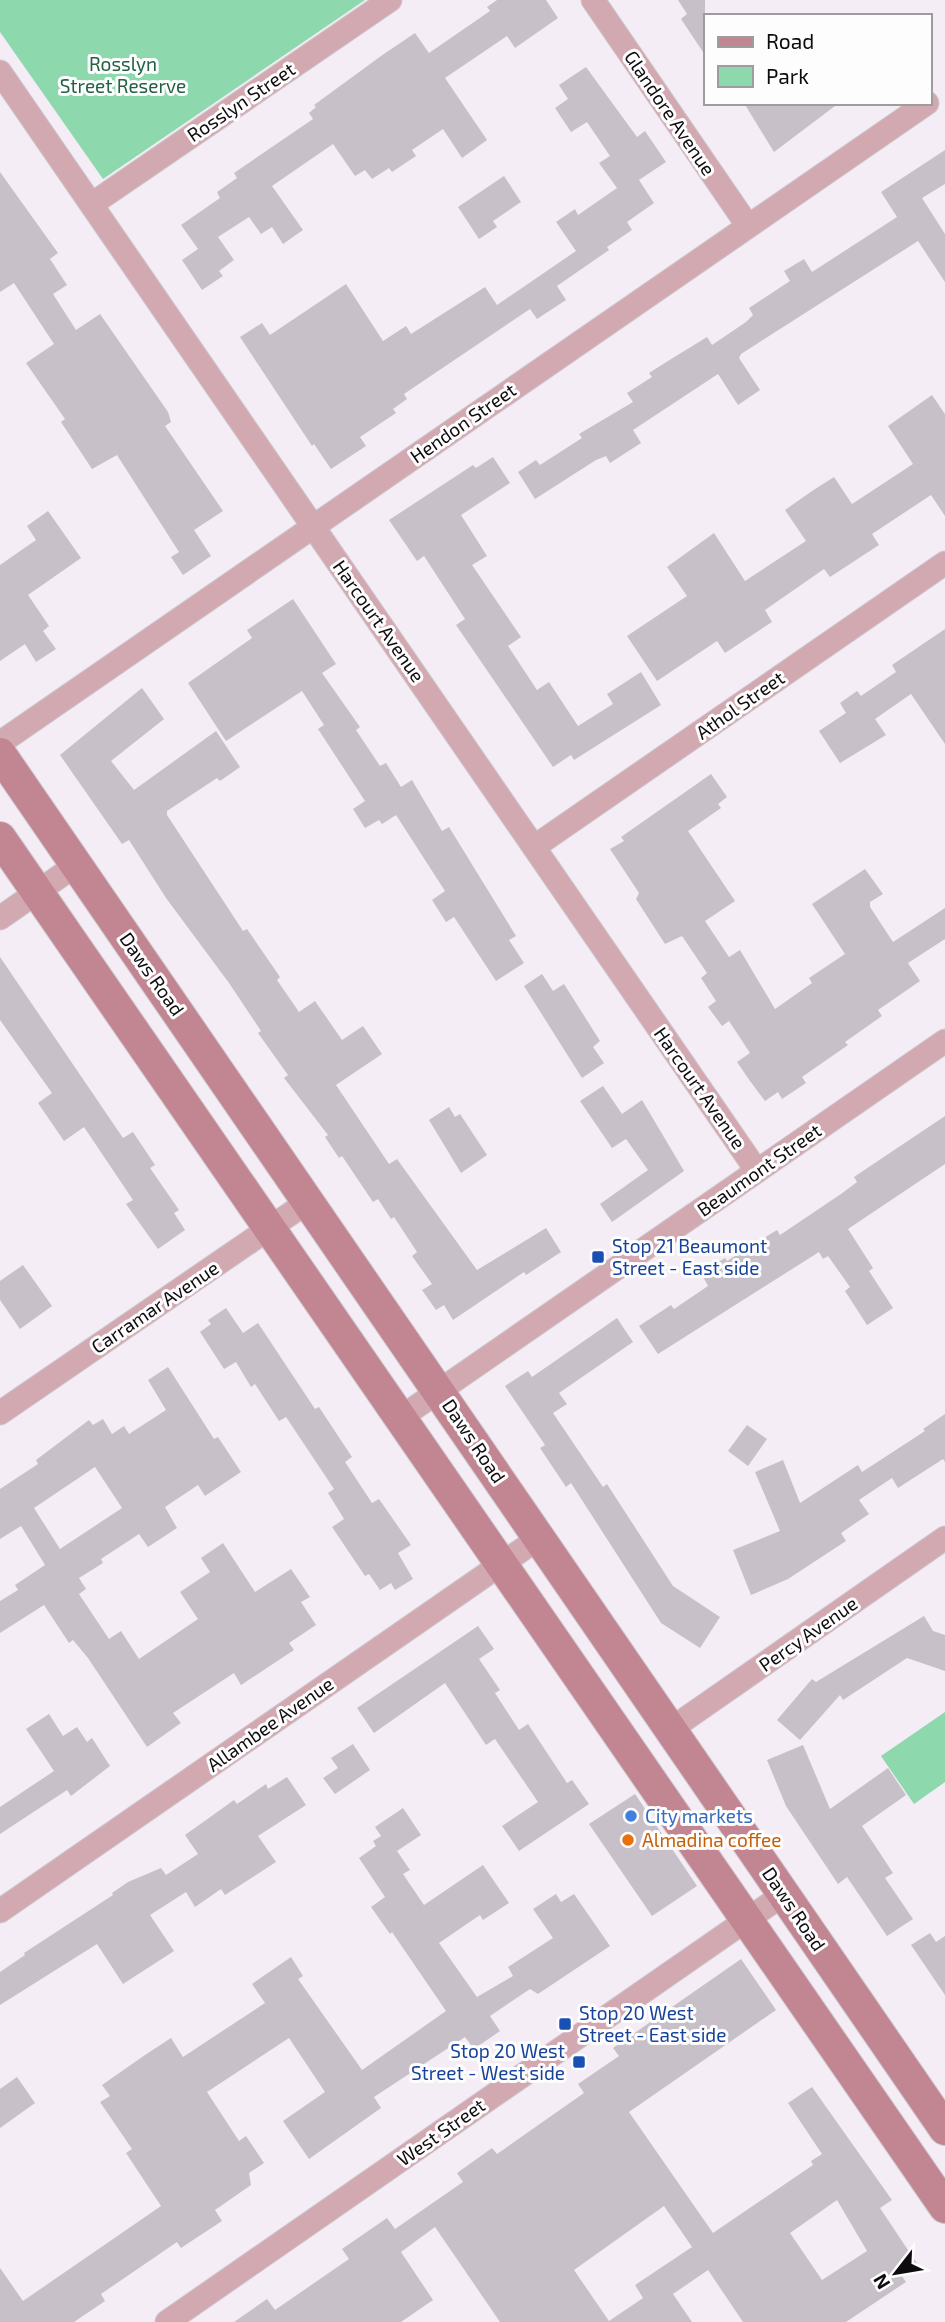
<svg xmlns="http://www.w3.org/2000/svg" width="945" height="2322" font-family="'Exo 2',sans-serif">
  <rect width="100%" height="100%" fill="#f4edf5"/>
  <g fill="#8ed8ae">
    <path d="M0,0h365l-262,179 -103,-147z"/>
    <path d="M945,1712v70l-31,22 -33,-48z"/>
  </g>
  <g fill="#c7c0c8" fill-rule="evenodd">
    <path d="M497,0h49l12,18 -43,30 -8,-12 -62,42 42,62 -25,18 -19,-29 -31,21 4,6 -24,16 -3,-4 -17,11 -7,-9 -10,6 -22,-32 -61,42 31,44 -20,14 -11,-17 -11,7 -12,-17 -31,20 16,23 -15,11 4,5 -21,14 -20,-30 16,-11 -17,-24 39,-27 -3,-6 20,-14 -3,-5 79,-54 -4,-6 7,-6 -2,-2 67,-49 34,-23 14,20 61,-42 -3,-4z"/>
    <path d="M678,0h27v55l-24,-36 6,-5z"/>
    <path d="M586,67l51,70 8,-6 21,31 -27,18 15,23 -27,19 5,8 -25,17 2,3 -52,36 9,14 -29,19 -7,-10 -126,85 3,5 -14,10 3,4 -36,24 6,9 -35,23 -17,-25 -2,2 -72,-109 22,-14 8,12 76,-51 37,57 23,-15 5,8 74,-47 12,18 79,-54 -20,-29 19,-13 3,6 39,-27 -18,-25 11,-7 -23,-34 -16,10 -16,-24 13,-9 -9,-14z"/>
    <path d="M744,103h95l-65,49z"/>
    <path d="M945,150v34l-23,14 23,36v48l-27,-41 -177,113 -2,4 21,32 -22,15 -20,-31 -85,56 8,13 -31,20 -4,-7 -10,4 -61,39 -17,-27 18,-12 4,5 42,-27 -3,-4 54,-32 -6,-9 25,-16 -3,-4 19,-12 39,-24 5,8 34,-23 7,-7 -4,-7 41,-27 -6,-10 20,-12 8,13 85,-55 -16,-25z"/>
    <path d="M0,172l58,81 -8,6 17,26 -14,9 23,36 24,-16 68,98 3,10 -6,4 58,85 -29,19 17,26 -28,19 -12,-18 8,-5 -62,-97 -25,14 -31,-47 4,-3 -39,-56 28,-19 -40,-61 -14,9z"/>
    <path d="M504,176l17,26 -28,19 4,6 -18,12 -21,-32z"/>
    <path d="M932,395l13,19v102l-14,-21 -59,39 7,11 -49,32 -6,-8 -59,41 7,12 -47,31 -8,-12 -60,40 -30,-45 60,-40 -20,-29 47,-34 31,48 61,-40 -21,-31 27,-19 22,-14 18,27 61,-40 -25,-38z"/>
    <path d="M493,457l17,26 -49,32 26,41 -15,9 49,72 -13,9 29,44 12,-8 29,44 35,-22 -6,-10 34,-22 20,33 -87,55 -3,-5 -18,12 -97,-142 9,-6 -41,-63 -7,5 -28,-41 84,-55 3,3z"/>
    <path d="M48,511l33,47 -53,37 21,31 -6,5 13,18 -20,13 -11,-18 -25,17v-96l36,-25 -9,-14z"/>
    <path d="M293,599l43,65 -14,9 38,54 -4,3 24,36 6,-3 15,24 11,-7 30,51 7,-4 67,109 -7,4 15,23 -28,18 -42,-64 -8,5 -14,-22 13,-9 -49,-76 -14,9 -3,-4 -14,8 -12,-19 12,-8 -47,-72 6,-4 -22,-34 -76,50 -38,-58 64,-45 -5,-8z"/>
    <path d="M945,629v115l-34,-50 -36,25 11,16 -46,28 -21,-32 27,-18 -6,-10 17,-12 4,5 35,-24 -4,-7z"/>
    <path d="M142,688l22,31 -53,42 23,29 82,-59 24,36 -20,14 -3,-3 -50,33v4l76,116 4,-2 33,48 -3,3 22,32 16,-11 27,39 21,-14 19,28 -46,31 53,79 8,-5 80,111 69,-42 15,24 -35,23 -2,-3 -71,48 -9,-15 -8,5 -14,-20 10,-6 -20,-28 5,-4 -23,-35 -3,2 -13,-20 -5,3 -31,-46 -3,2 -14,-21 3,-2 -44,-57 4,-3 -30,-42 3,-2 -32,-48 -63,-85 -37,-58 -7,4 -62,-89z"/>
    <path d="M711,774l16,23 -9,7 3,4 -33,23 47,70 -30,20 24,36 11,-7 35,59 37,-26 -3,-5 36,-24 -33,-50 53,-35 18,25 -13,8v5l23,35 52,-34v31l-37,24 12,18 -42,29 4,6 -37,26 3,3 -46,32 4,6 -24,16 -4,-7 -13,9 -15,-20 -13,-19 13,-9 -21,-32 -7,5 -14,-19 8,-6 -15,-23 6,-5 -25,-37 -17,8 -29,-45 3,-6 -29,-44 14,-8 -3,-4z"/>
    <path d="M0,957l123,181 10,-6 22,33 -5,3 29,42 -5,3 11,17 -27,19 -32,-45 7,-4 -49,-73 -20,14 -26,-38 14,-10 -52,-73z"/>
    <path d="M542,974l11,17 11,-7 36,57 -7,6 11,16 -22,15 -58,-92z"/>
    <path d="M603,1086l19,28 20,-14 42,71 -72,51 -12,-18 48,-34 -22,-31 -14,9 -32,-47z"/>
    <path d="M449,1107l6,10 5,-3 27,41 -26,18 -32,-53z"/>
    <path d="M945,1116v48l-97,65 25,39 -4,3 24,37 -26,17 -22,-34 5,-4 -22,-31 -5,3 -4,-7 -161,102 -19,-28 32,-21 3,4 34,-23 -7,-13 24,-15 2,3 50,-31 3,5 61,-41 16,-12 -3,-5z"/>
    <path d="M23,1265l29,41 -32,23 -20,-29v-19z"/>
    <path d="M226,1308l17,25 15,-10 57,86 4,-2 33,50 -7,5 27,41 7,-4 32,46 -13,8 15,26 -18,11 -4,-7 -11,7 -11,-16 -4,2 -33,-49 12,-8 -16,-26 6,-4 -48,-72 -7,4 -24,-37 -4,3 -15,-25 -12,7 -24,-37 11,-8 -3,-4z"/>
    <path d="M617,1318l16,24 -74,51 8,11 -14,9 50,74 4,-3 66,102 47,31 -20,31 -39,-25 -90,-140 -5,4 -26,-39 5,-3 -40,-59 23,-15 4,6z"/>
    <path d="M168,1367l46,72 4,-2 23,35 -36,24 -7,-11 -33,22 12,21 -29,19 -9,-13 -38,25 2,4 -24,15 7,11 -7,5 30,45 12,-8 18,28 59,-40 -18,-27 30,-20 -9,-14 22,-15 32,49 36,-23 19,28 -9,5 15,23 -27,18 5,7 -53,35 -7,-12 -61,40 8,10 -34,24 -59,-89 -15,-18 -4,3 -25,-38 -44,28v-32l18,-11 -3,-5 30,-20 -24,-39 -21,13v-50l38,-25 -2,-4 53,-40 4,5 10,-6 9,15 12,-8 5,8 37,-24 -18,-30zM95,1467l27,41 -62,41 -26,-41z"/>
    <path d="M945,1414v48l-2,-3 -45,29 -6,-10 -33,22 10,14 -28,19 5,8 -58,38 -37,16 -18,-45 47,-19 -25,-59 28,-12 17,43 58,-38 4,7 63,-41 -2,-2z"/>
    <path d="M747,1425l20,14 -19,27 -20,-15z"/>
    <path d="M924,1616l9,15 12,4v36l-38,-13 -64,42 -3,-5 -40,45 -23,-20 35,-41 4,3z"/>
    <path d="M478,1626l16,23 -15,10 21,31 -5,3 24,37 9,-6 39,59 5,-3 17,24 -70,47 -17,-25 36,-24 -43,-63 -9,6 -41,-62 -71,50 -17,-25z"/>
    <path d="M49,1714l14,22 14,-9 10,15 5,-4 18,28 -39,30 -4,-6 -67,44v-27l54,-36 -28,-42z"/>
    <path d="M353,1744l17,26 -35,24 -12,-16 15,-10 -7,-10z"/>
    <path d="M803,1745l27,64 58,-41 18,27 -44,31 31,47 -8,5 28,41 -26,17 -40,-59 -9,7 -52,-78 -19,-46z"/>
    <path d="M287,1777l19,28 -48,31 18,26 -51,33 -4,-6 -26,18 -9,-15 -36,23 24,36 -51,33 -26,-40 -97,61v-33l25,-17 -1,-2 89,-58 -1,-2 16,-11 33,-14 5,7 32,-21 -13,-19 49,-35 3,4 29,-20 2,5z"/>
    <path d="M635,1794l62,92 -45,30 -63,-92z"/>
    <path d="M403,1808l18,27 -24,16 13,19 -7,4 21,31 59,-40 26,38 -26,17 -3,-5 -41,28 38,54 36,-21 -5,-9 45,-29 -20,-29 23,-15 5,8 13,-8 36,52 -72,48 -8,-5 -40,27 10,15 -26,18 -9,-12 -91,60 7,11 -72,51 -26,-38 42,-29 -36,-54 -82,54 32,49 7,-5 18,27 -15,10 2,12 -36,25 7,11 -41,27 -4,-6 -76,52 4,7 -31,21h-74v-54l23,33 138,-95 -35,-53 6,-4 -32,-47 10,-6 -8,-11 43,-30 26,-17 12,19 82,-54 -13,-19 39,-27 12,19 -5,3 64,91 84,-59 -54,-79 -2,2 -19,-27 14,-10 -26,-39 17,-12 -3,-5 8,-5 -6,-9z"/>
    <path d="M930,1933l6,9 9,-6v59l-34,-50z"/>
    <path d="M741,1959l35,51 -147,102 84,121 100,-68 -2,-4 11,-7 -34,-51 24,-16 80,113 -12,8 38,57 -16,11 4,6 -60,40h-103l-35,-52 -35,24 19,28h-192l-65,-95 -34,25 32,48 -32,22h-167l33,-23 8,11 74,-51 -7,-10 45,-31 8,11 68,-47 -6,-9 35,-25 5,6 87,-61 -6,-9 41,-28 -6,-8zM837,2200l30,51 -45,29 -32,-47zM664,2206l28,41 -57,38 8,13 -34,23 -35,-51z"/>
    <path d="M17,2077l18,26 -35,25v-39z"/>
  </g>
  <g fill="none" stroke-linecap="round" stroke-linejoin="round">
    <defs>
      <g id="street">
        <path d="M593,0l155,226"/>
        <path d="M0,72l757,1099"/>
        <path d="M92,204l298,-204"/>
        <path d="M0,743l927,-640"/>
        <path d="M534,847l411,-284"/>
        <path d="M0,918l76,-53"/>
        <path d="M0,1413l309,-212"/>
        <path d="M400,1418l545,-377"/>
        <path d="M671,1729l274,-191"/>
        <path d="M0,1911l539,-373"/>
        <path d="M167,2322l617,-428"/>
      </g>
      <g id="secondary">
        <path d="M0,754l945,1375"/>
        <path d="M0,838l945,1369"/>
      </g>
    </defs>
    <use href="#street" stroke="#cfc9d0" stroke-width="25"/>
    <use href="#secondary" stroke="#cfc9d0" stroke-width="34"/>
    <use href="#street" stroke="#d2a9b1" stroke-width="23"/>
    <use href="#secondary" stroke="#c18692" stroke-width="32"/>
  </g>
  <g fill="#1a4fb4" stroke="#fefdfe" stroke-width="2.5">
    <rect x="591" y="1250" width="14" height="14" rx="3.5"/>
    <rect x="558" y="2017" width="14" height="14" rx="3.5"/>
    <rect x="572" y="2055" width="14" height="14" rx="3.5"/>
  </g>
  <circle fill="#3f7fe0" stroke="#fefdfe" stroke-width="2.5" cx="631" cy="1816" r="7"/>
  <circle fill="#e8710a" stroke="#fefdfe" stroke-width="2.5" cx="628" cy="1840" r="7"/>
  <g text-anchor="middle" stroke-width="6" stroke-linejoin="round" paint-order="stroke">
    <g font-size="19" fill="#216142" stroke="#fefdfe">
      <text x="123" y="71">Rosslyn<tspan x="123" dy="22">Street Reserve</tspan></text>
    </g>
    <g font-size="19" fill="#0e0b0e" stroke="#fefdfe">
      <text transform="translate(241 102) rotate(-34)" y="7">Rosslyn Street</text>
      <text transform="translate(670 113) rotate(56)" y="7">Glandore Avenue</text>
      <text transform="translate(463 423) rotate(-35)" y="7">Hendon Street</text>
      <text transform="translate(379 621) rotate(55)" y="7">Harcourt Avenue</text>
      <text transform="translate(740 705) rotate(-35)" y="7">Athol Street</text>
      <text transform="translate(152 974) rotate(55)" y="7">Daws Road</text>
      <text transform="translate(700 1088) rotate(55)" y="7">Harcourt Avenue</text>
      <text transform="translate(759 1170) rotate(-35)" y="7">Beaumont Street</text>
      <text transform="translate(155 1307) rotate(-34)" y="7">Carramar Avenue</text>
      <text transform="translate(474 1441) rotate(56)" y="7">Daws Road</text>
      <text transform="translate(808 1634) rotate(-35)" y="7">Percy Avenue</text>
      <text transform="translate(270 1724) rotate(-35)" y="7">Allambee Avenue</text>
      <text transform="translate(794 1909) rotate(56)" y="7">Daws Road</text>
      <text transform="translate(441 2132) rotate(-35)" y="7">West Street</text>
    </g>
    <g font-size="19" fill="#164399" stroke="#fefdfe" text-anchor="start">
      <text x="612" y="1253">Stop 21 Beaumont<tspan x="612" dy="22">Street - East side</tspan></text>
      <text x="579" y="2020">Stop 20 West<tspan x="579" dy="22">Street - East side</tspan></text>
      <text x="565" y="2058" text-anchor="end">Stop 20 West<tspan x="565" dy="22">Street - West side</tspan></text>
    </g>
    <g font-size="19" fill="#366cbe" stroke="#fefdfe" text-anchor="start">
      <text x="645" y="1823">City markets</text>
    </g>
    <g font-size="19" fill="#c56008" stroke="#fefdfe" text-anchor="start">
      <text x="642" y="1847">Almadina coffee</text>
    </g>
  </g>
  <rect x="704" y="14" width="228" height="91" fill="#fefdfe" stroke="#9e9c9e" stroke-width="2"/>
  <rect x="718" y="37" width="35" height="10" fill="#c18692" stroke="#9e9c9e" stroke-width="2"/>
  <text x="766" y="49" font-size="21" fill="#0e0b0e">Road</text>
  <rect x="718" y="66" width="35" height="21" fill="#8ed8ae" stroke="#9e9c9e" stroke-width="2"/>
  <text x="766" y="84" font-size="21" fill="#0e0b0e">Park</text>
  <g transform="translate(896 2273) rotate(239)" stroke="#fefdfe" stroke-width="5" paint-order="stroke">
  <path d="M0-5L12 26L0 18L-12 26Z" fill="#0e0b0e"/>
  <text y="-10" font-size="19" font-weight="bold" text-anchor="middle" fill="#0e0b0e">N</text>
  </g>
</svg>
